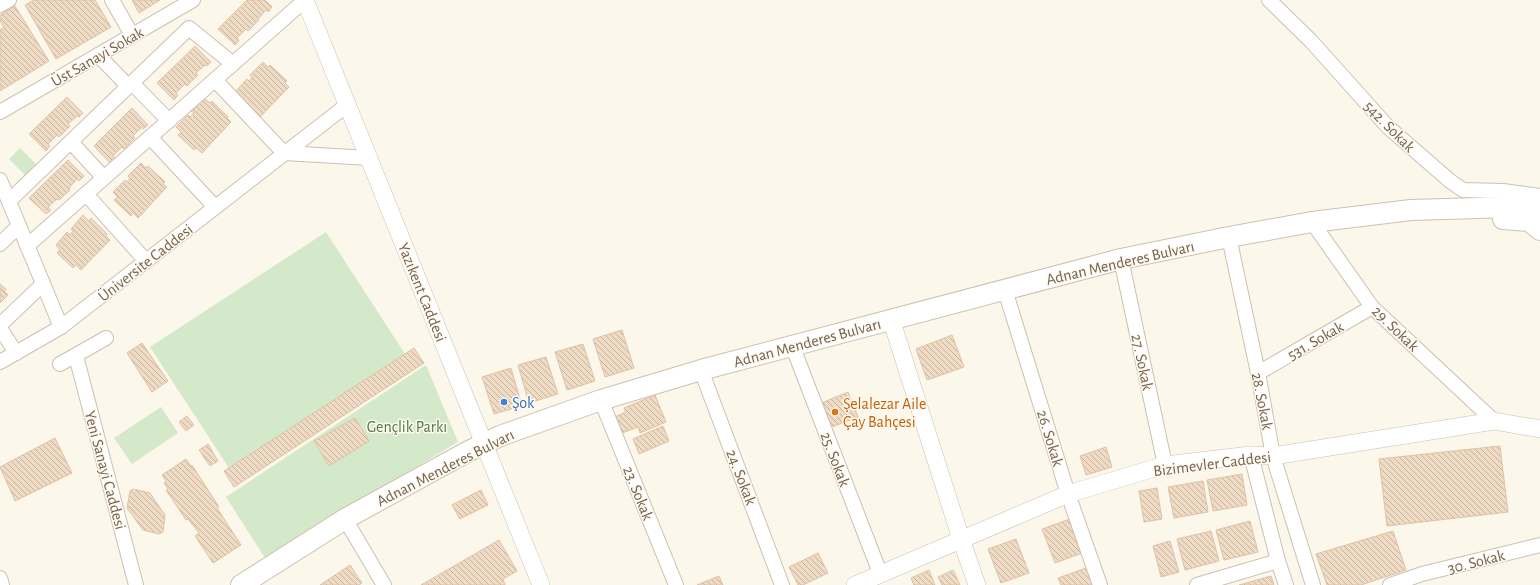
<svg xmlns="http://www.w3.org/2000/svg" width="1540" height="585" font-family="'Alegreya Sans',sans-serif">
  <defs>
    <pattern id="building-back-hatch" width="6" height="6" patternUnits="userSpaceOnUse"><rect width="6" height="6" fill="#efdac4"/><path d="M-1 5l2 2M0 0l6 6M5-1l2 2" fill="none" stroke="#c6b4a2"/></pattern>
  </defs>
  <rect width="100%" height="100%" fill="#fbf7eb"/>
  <g fill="#d3e9ca">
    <path d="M20,148l16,16 -11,11 -16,-16z"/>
    <path d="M326,232l79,122 -176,114 -79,-121z"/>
    <path d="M426,365l32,77 -193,116 -39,-61z"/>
    <path d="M161,407l17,26 -46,31 -18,-26z"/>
  </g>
  <g fill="url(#building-back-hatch)" stroke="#e0c2a6">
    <path d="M34,0h61l16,27 -55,32 -31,-54z"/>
    <path d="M132,0h28l-21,13z"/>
    <path d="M247,0h18l7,7 -4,5 -2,-2 -8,9 1,1 -11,11 -2,-2 -9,9 2,3 -4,4 -17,-16z"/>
    <path d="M15,6l34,55 -49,30v-61l4,-3 -4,-6v-6z"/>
    <path d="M195,46l16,16 -4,4 -2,-1 -9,8 2,2 -11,11 -2,-2 -9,9 2,2 -4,5 -17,-17z"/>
    <path d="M263,62l5,5 2,-2 17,16 -2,2 4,4 -29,30 -5,-5 -2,3 -18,-23 12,-13 2,2 3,-3 -2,-3z"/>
    <path d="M67,97l16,16 -4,4 -2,-1 -9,8 2,2 -11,11 -2,-2 -9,9 2,2 -4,5 -17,-17z"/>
    <path d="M204,98l6,5 2,-2 16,16 -1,1 4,4 -29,31 -6,-5 -2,2 -16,-15 3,-3 -5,-5 12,-12 2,2 4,-4 -3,-2z"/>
    <path d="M132,108l16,17 -5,4 -1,-2 -9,9 2,2 -11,11 -2,-2 -9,9 2,2 -5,5 -16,-17z"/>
    <path d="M68,160l16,16 -5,5 -2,-2 -8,9 1,2 -11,10 -2,-1 -9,8 3,3 -5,4 -17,-16z"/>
    <path d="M141,163l5,5 2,-2 17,16 -2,2 4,3 -29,31 -5,-5 -2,3 -17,-16 4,-3 -5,-5 12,-12 2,2 3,-4 -2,-2z"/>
    <path d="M83,215l6,6 2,-3 16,16 -1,2 4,4 -29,30 -5,-5 -3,3 -16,-15 3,-3 -4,-5 11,-13 3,3 3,-4 -2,-2z"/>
    <path d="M0,284l6,5 -2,2 4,4 -8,8z"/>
    <path d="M622,330l12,38 -29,9 -12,-38z"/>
    <path d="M952,335l12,32 -37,13 -11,-31z"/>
    <path d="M142,343l26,38 -16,11 -25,-39z"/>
    <path d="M583,344l12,37 -28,9 -12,-38z"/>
    <path d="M414,348l10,15 -190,124 -10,-16z"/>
    <path d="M546,357l12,37 -29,9 -11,-38z"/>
    <path d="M511,368l11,38 -28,8 -12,-37z"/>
    <path d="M848,392l10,25 -29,11 -10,-24z"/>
    <path d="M655,395l11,27 -26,11 -2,-6 -16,6 -7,-16 11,-5 -2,-4z"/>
    <path d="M187,416l7,9 -8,6 -7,-9z"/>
    <path d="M355,418l14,23 -40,25 -15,-25z"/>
    <path d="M663,426l6,15 -30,13 -6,-15z"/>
    <path d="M55,438l17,35 -57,28 -15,-34z"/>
    <path d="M208,444l10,17 -8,5 -11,-16z"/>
    <path d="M1500,446l8,66 -121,14 -8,-67z"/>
    <path d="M1106,447l6,20 -26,8 -6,-19z"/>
    <path d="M186,459l5,7 1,-1 27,42 -2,1 24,37 -28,18 -18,-27 4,-3 -11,-14 -2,1 -20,-30 2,-1 -4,-6 2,-2 -4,-6z"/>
    <path d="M1242,474l5,31 -34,6 -6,-31z"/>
    <path d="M1203,481l5,31 -34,6 -6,-31z"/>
    <path d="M1157,488l5,31 -18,3 -5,-31z"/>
    <path d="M133,489l17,4 15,22 -2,17 -4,2 -16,-4 -16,-22 3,-17z"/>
    <path d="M481,490l7,15 -28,14 -8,-14z"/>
    <path d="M1070,519l12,34 -27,10 -13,-34z"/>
    <path d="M1250,521l8,31 -34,8 -8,-30z"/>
    <path d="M1211,531l8,30 -34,9 -8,-31z"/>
    <path d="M1393,531l13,39 -45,15h-34l-11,-31z"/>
    <path d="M1016,539l13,34 -28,10 -13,-34z"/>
    <path d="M499,540l18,31 -14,8 2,6h-84z"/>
    <path d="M1170,541l9,31 -18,5 -8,-31z"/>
    <path d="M818,553l10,20 -25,12h-5l-9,-18z"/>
    <path d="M350,565l12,18 -3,2h-39z"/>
    <path d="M1086,568l6,17h-31l-3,-7z"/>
    <path d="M929,570l6,15h-21l-3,-7z"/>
    <path d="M953,570l7,15h-18l-4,-8z"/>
    <path d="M719,576l4,9h-26z"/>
    <path d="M1271,576l3,9h-35z"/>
  </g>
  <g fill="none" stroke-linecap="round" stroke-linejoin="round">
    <defs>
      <g id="minor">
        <path d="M112,0l20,35"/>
        <path d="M1269,0l42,41 77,86 62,54 13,9 40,1 37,5"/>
        <path d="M0,5l9,-5"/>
        <path d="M98,55l30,31"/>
        <path d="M215,80l69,73 85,5"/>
        <path d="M132,83l37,38"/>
        <path d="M0,112l193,-112"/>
        <path d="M150,137l65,70"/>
        <path d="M71,142l33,36"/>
        <path d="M0,180l61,147"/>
        <path d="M86,194l60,67"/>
        <path d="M9,201l180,-173 44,36"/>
        <path d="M1312,222l60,85 122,114"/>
        <path d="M1229,237l29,136 15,83 40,129"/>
        <path d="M0,244l19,-18"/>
        <path d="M27,246l278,-246"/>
        <path d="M1121,259l44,206"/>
        <path d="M1005,290l63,204 32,91"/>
        <path d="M0,325l43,-41"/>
        <path d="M0,328l16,25"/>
        <path d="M792,345l88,228"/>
        <path d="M76,356l60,229"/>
        <path d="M0,362l61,-35 286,-222"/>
        <path d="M60,364l46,-26"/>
        <path d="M701,370l81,215"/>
        <path d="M1258,373l114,-66"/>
        <path d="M601,400l75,185"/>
        <path d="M1251,455l27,106 8,24"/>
        <path d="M345,519l39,66"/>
        <path d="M0,578l2,7"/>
        <path d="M1197,585l81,-24"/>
        <path d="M1390,585l32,-11 118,-29"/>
      </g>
      <g id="tertiary">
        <path d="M305,0l236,585"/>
        <path d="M891,319l70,220 16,46"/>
        <path d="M855,585l213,-91 97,-29 86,-10 22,1 221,-35 46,8"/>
      </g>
      <g id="secondary">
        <path d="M1503,219l26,2 11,9"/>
        <path d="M241,585l104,-66 122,-67 33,-16 101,-36 100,-30 420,-111 108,-22 83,-15 99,-12 100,-3 29,2"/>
      </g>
    </defs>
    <use href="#minor" stroke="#cdc0b1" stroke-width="16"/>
    <use href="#tertiary" stroke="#cdc0b1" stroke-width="18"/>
    <use href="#secondary" stroke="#d0c1af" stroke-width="22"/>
    <use href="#minor" stroke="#fff" stroke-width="14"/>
    <use href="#tertiary" stroke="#fff" stroke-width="17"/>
    <use href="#secondary" stroke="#fff" stroke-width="20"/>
  </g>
  <circle fill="#3f7fe0" stroke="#fefaf1" stroke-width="1.5" cx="504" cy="402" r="4"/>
  <circle fill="#e8710a" stroke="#fefaf1" stroke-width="1.5" cx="835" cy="412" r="4"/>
  <g text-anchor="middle" stroke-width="3" stroke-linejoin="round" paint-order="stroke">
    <g font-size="16" fill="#75614f" stroke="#fefaf1">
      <text transform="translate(97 56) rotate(-30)" y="6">Üst Sanayi Sokak</text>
      <text transform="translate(1390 126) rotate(45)" y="6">542. Sokak</text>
      <text transform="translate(145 262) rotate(-38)" y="6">Üniversite Caddesi</text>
      <text transform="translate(1120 262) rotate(-13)" y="6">Adnan Menderes Bulvarı</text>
      <text transform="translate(423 292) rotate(68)" y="6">Yazıkent Caddesi</text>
      <text transform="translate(1396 328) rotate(44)" y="6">29. Sokak</text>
      <text transform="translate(1315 340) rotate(-30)" y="6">531. Sokak</text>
      <text transform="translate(807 342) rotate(-15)" y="6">Adnan Menderes Bulvarı</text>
      <text transform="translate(1143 362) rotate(78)" y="6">27. Sokak</text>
      <text transform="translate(1263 401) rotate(79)" y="6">28. Sokak</text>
      <text transform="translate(1051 438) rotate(73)" y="6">26. Sokak</text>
      <text transform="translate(836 459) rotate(69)" y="6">25. Sokak</text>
      <text transform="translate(1212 463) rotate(-7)" y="6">Bizimevler Caddesi</text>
      <text transform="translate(445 467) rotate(-27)" y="6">Adnan Menderes Bulvarı</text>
      <text transform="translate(106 470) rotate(75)" y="6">Yeni Sanayi Caddesi</text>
      <text transform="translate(742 477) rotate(69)" y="6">24. Sokak</text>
      <text transform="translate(639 493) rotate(68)" y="6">23. Sokak</text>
      <text transform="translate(1476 561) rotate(-14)" y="6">30. Sokak</text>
    </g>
    <g font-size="16" fill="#366cbe" stroke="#fefaf1" text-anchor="start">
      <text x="512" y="408">Şok</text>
    </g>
    <g font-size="16" fill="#c56008" stroke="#fefaf1" text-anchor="start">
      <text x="843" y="409">Şelalezar Aile<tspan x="843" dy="18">Çay Bahçesi</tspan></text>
    </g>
    <g font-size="16" fill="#517a48" stroke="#fefaf1">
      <text x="407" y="432">Gençlik Parkı</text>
    </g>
  </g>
</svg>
